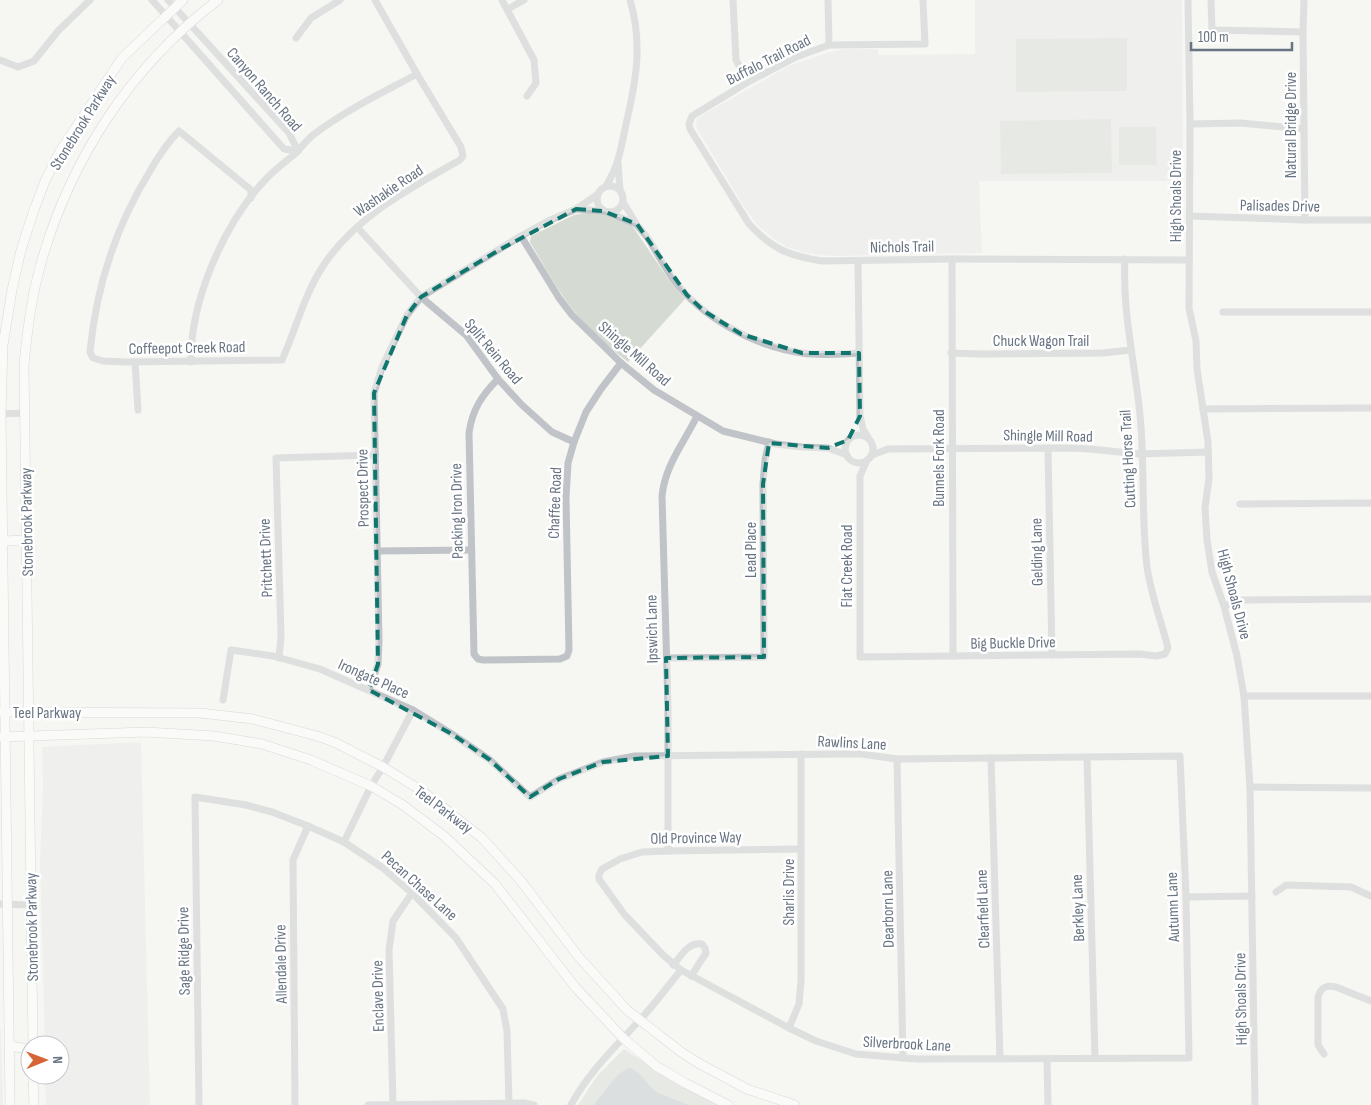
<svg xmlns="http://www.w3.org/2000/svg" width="1371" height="1105" font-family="'Sofia Sans Condensed',sans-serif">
  <rect width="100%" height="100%" fill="#f6f6f3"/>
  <g fill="#e7e8e7">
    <path d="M975,0h207l1,181h-204l3,72 -150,3 -27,-3 -18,-6 -14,-9 -14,-11 -15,-20 -48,-80 1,-9 94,-53 36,-12 19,-4h32v6l97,-1z"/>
    <path d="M141,742l9,363h-104l-1,-30h15v-30h-15l-5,-183 3,-75 -1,-40z"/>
    <path d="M0,1029h1l2,76h-3z"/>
  </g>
  <g fill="#d5dbd3">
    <path d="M1127,38v53l-111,1v-53z"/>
    <path d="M1111,119l1,54 -111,1 -1,-53z"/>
    <path d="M1119,127h37l1,38h-38z"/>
    <path d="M587,212h13l14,3 19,12 36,53 16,19 -57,63c-22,-17 -44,-37 -61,-60 -14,-19 -25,-40 -37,-60l1,-6 43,-21z"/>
    <path d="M624,1049l35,23 61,33h-142l19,-29z"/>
  </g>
  <path fill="#bac3c9" d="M630,1068c11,4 16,15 24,22 10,7 23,9 34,15h-94c8,-10 24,-35 36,-37z"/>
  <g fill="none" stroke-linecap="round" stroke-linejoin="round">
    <defs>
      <g id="major">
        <path d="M3,541l23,-1"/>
        <path d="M0,712l200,1 53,6 64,17 17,6 49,25 39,24 60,47 39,43 57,75 49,54 54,42 19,12 47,25 48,16"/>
        <path d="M2,737l144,-5 68,4 48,8 49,16 60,26 32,19 41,31 51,48 81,104 47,50 33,28 29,17 43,22"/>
        <path d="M33,1045l-9,-680c3,-33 7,-66 16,-98 29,-106 90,-200 178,-267"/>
        <path d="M9,1046l21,3"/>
        <path d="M33,1075l1,30"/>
        <path d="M10,1105l-9,-691 2,-69 9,-55 9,-40 13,-40 11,-29 15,-30 62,-93 61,-58"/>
      </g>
    </defs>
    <use href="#major" stroke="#b4b7bb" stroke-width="10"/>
    <g stroke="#c0c3c7" stroke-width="7">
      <path d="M152,0l132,149 14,2"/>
      <path d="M168,0l121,133 9,18"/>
      <path d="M502,0l32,60 2,23 -9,13"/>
      <path d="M733,0l3,60 12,22"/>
      <path d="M828,0l1,45"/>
      <path d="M923,0l2,44 -96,1 -33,12 -48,25 -56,34 -3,8 1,5 59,95c23,25 40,32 73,37l130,-2 237,1"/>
      <path d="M1188,0l2,124 -1,184 7,33 1,28 11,73 1,36 -4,30 2,32 5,32 12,34 13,50 7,40 6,91 5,318"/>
      <path d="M1211,0l1,30 91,2"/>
      <path d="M1304,0l-1,32 2,188"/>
      <path d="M508,9l16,-9"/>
      <path d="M296,38l15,-20 29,-18"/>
      <path d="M0,60l18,7 16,-6 24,-30 32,-31"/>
      <path d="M1190,124l51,-1 62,6"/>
      <path d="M618,163l2,27"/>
      <circle cx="610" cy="199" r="13"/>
      <path d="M606,186c13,-21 15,-38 20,-62 10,-42 17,-81 4,-124"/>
      <path d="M251,198v-8l-56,-46 -16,-13c-12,12 -21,26 -29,40 -34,55 -54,117 -60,181l3,6 10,3 23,1 156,-2c14,-31 22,-65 41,-94 32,-49 87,-78 137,-106l3,-4 -2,-9 -44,-73 -42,-74"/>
      <path d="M623,202c5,8 9,15 14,23 4,5 8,9 12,15 8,13 15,26 24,39 29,39 81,67 129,74 19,3 39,1 57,0"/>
      <path d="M577,209l26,2"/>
      <path d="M610,213l26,11"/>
      <path d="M1189,216l116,4h66"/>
      <path d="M357,227l64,70 45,38 32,44 24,26 30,27 22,10"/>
      <path d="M521,236l38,62 13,17 49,48 33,27 69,41 53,13 26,3 26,1 19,7"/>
      <path d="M952,259l1,397"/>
      <path d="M858,261l2,155 3,13 5,8"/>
      <path d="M1223,312h148"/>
      <path d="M951,353l29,1 123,-1 28,-3"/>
      <path d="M135,362l3,48"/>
      <path d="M191,362c-1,-61 33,-139 75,-183 9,-10 21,-18 31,-27 5,-6 10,-12 16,-17 31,-24 69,-42 104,-61"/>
      <path d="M498,379c-16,16 -26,31 -29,54l5,221 4,5 5,1 77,-1 7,-3 2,-6 -3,-152 2,-35 6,-21 12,-30 15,-23 20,-26"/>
      <path d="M1203,409l168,-1"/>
      <path d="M0,414l25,-1"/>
      <circle cx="859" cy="449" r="14"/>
      <path d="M1048,448l4,207"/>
      <path d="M872,455l16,-6 181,-1 21,1 49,5 69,-2"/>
      <path d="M867,460l-7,16v181l280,-3 16,2 9,-2 3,-6 -1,-4c-7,-26 -16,-50 -20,-77 -6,-51 -2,-102 -7,-152 -5,-52 -18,-104 -15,-156"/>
      <path d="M1240,504l131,-1"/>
      <path d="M377,551l94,-1"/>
      <path d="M1224,606l18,-6 129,-1"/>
      <path d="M279,658l2,-22 -5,-178 99,-3"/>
      <path d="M666,658l98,-1 -1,-173 2,-24 4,-18"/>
      <path d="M369,690l9,-26 1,-24 -5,-247 8,-26 25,-52 14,-18 100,-61 27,-15 28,-12 21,-14"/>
      <path d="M1244,696h127"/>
      <path d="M223,700l8,-50 42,6 47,13 93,41 39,24 38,26 40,37 29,-18 44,-17 32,-6 214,-2h12l36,5 283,-3 6,141 3,161 -272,1 -61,-5 -40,-13 -27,-13 -108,-58 -18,-15 -39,-41 -25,-35v-4l3,-6 18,-10 22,-7 26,-1 133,-2"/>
      <path d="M1087,757l8,301"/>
      <path d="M991,758l9,301"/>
      <path d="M897,759l6,299"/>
      <path d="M1250,787l121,1"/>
      <path d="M344,842l27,-56 12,-19 30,-57"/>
      <path d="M668,851v-143l-6,-212c3,-31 22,-53 35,-80"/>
      <path d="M1276,892l10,-7 65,2 20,9"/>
      <path d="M1186,897l66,-1"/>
      <path d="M0,904l31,1"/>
      <path d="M673,965c9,-10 15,-23 29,-21l3,4 1,5 -15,23"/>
      <path d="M789,1028l10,-24 2,-24v-226"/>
      <path d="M1324,1054l-6,-9v-48c3,-10 8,-12 18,-10l35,14"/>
      <path d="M1047,1059l1,46"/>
      <path d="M199,1105l-4,-308 51,8 26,7 36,14 36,16 39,26 29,25 44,45 47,71 4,22 2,73"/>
      <path d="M295,1105l-2,-245 15,-34"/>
      <path d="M368,1105l156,-2 10,2"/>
      <path d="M393,1105l-4,-155 4,-29 19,-28"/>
      <path d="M571,1105c17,-32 44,-58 68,-84 15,-16 28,-34 42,-51"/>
    </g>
    <use href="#major" stroke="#fff" stroke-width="9"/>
  </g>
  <path d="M0 0H1371V1105H0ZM576,209l27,2 34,13 50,71 17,16 37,23 61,19h57l1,63 -12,24 -20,8 -59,-5 -6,41 1,173 -98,1 2,98 -65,6 -44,17 -29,18 -40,-37 -38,-26 -83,-44 9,-26 -4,-271 33,-78 14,-18 78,-47z" fill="#f6f6f3" fill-opacity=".55" fill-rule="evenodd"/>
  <path fill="none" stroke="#0f766e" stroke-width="4" stroke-dasharray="10 6" stroke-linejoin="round" d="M576,209l27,2 34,13 50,71 17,16 37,23 61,19h57l1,63 -12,24 -20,8 -59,-5 -6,41 1,173 -98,1 2,98 -65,6 -44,17 -29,18 -40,-37 -38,-26 -83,-44 9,-26 -4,-271 33,-78 14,-18 78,-47z"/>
  <g text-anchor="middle" stroke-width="5" stroke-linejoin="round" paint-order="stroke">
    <g font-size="16" fill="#687482" stroke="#fff">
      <text transform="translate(768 59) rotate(-27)" y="6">Buffalo Trail Road</text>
      <text transform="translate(265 89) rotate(49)" y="6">Canyon Ranch Road</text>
      <text transform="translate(82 122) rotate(-58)" y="6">Stonebrook Parkway</text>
      <text transform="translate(1290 125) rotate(-90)" y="6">Natural Bridge Drive</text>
      <text transform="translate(388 190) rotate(-34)" y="6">Washakie Road</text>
      <text transform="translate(1175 196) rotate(-90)" y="6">High Shoals Drive</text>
      <text transform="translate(1280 205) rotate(1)" y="6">Palisades Drive</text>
      <text transform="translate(902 246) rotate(-1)" y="6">Nichols Trail</text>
      <text x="1041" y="346">Chuck Wagon Trail</text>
      <text transform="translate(187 347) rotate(-1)" y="6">Coffeepot Creek Road</text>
      <text transform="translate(494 351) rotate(50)" y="6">Split Rein Road</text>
      <text transform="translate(635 353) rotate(41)" y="6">Shingle Mill Road</text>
      <text transform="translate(1048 435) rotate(1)" y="6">Shingle Mill Road</text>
      <text transform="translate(938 458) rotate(-90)" y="6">Bunnels Fork Road</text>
      <text transform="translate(1127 459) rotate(-93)" y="6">Cutting Horse Trail</text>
      <text transform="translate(362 488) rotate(-91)" y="6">Prospect Drive</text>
      <text transform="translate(554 503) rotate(-88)" y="6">Chaffee Road</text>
      <text transform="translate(456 511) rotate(-91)" y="6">Packing Iron Drive</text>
      <text transform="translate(26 522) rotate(-91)" y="6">Stonebrook Parkway</text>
      <text transform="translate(750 550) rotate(-90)" y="6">Lead Place</text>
      <text transform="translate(1036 552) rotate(-91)" y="6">Gelding Lane</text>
      <text transform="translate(265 558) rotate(-92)" y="6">Pritchett Drive</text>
      <text transform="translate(846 566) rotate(-90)" y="6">Flat Creek Road</text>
      <text transform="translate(1235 594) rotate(75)" y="6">High Shoals Drive</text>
      <text transform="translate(651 629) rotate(-91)" y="6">Ipswich Lane</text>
      <text transform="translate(1013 642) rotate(-1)" y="6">Big Buckle Drive</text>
      <text transform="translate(374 678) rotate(24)" y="6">Irongate Place</text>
      <text x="47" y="718">Teel Parkway</text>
      <text transform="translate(852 742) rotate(3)" y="6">Rawlins Lane</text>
      <text transform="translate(444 809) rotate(37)" y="6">Teel Parkway</text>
      <text transform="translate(696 837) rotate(-1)" y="6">Old Province Way</text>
      <text transform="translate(420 885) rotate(42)" y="6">Pecan Chase Lane</text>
      <text transform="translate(788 892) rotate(-90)" y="6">Sharlis Drive</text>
      <text transform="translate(1172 907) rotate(-92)" y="6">Autumn Lane</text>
      <text transform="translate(1077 908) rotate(-92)" y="6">Berkley Lane</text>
      <text transform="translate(887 909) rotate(-91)" y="6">Dearborn Lane</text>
      <text transform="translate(982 909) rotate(-92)" y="6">Clearfield Lane</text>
      <text transform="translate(31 927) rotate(-91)" y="6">Stonebrook Parkway</text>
      <text transform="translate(183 951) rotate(-91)" y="6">Sage Ridge Drive</text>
      <text transform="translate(280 964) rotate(-91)" y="6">Allendale Drive</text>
      <text transform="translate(377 996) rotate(-91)" y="6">Enclave Drive</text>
      <text transform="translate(1240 999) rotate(-91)" y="6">High Shoals Drive</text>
      <text transform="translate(907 1043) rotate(3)" y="6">Silverbrook Lane</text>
    </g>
  </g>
  <g transform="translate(45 1060) rotate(89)"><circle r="24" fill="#ffffff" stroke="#c3c7cd"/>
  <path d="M0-4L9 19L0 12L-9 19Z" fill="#d56535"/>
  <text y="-8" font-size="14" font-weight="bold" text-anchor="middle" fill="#687482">N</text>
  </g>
  <path d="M1191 42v8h101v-8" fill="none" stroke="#687482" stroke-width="2.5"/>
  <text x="1198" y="42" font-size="15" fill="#687482" stroke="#ffffff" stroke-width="4" paint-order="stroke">100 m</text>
</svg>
